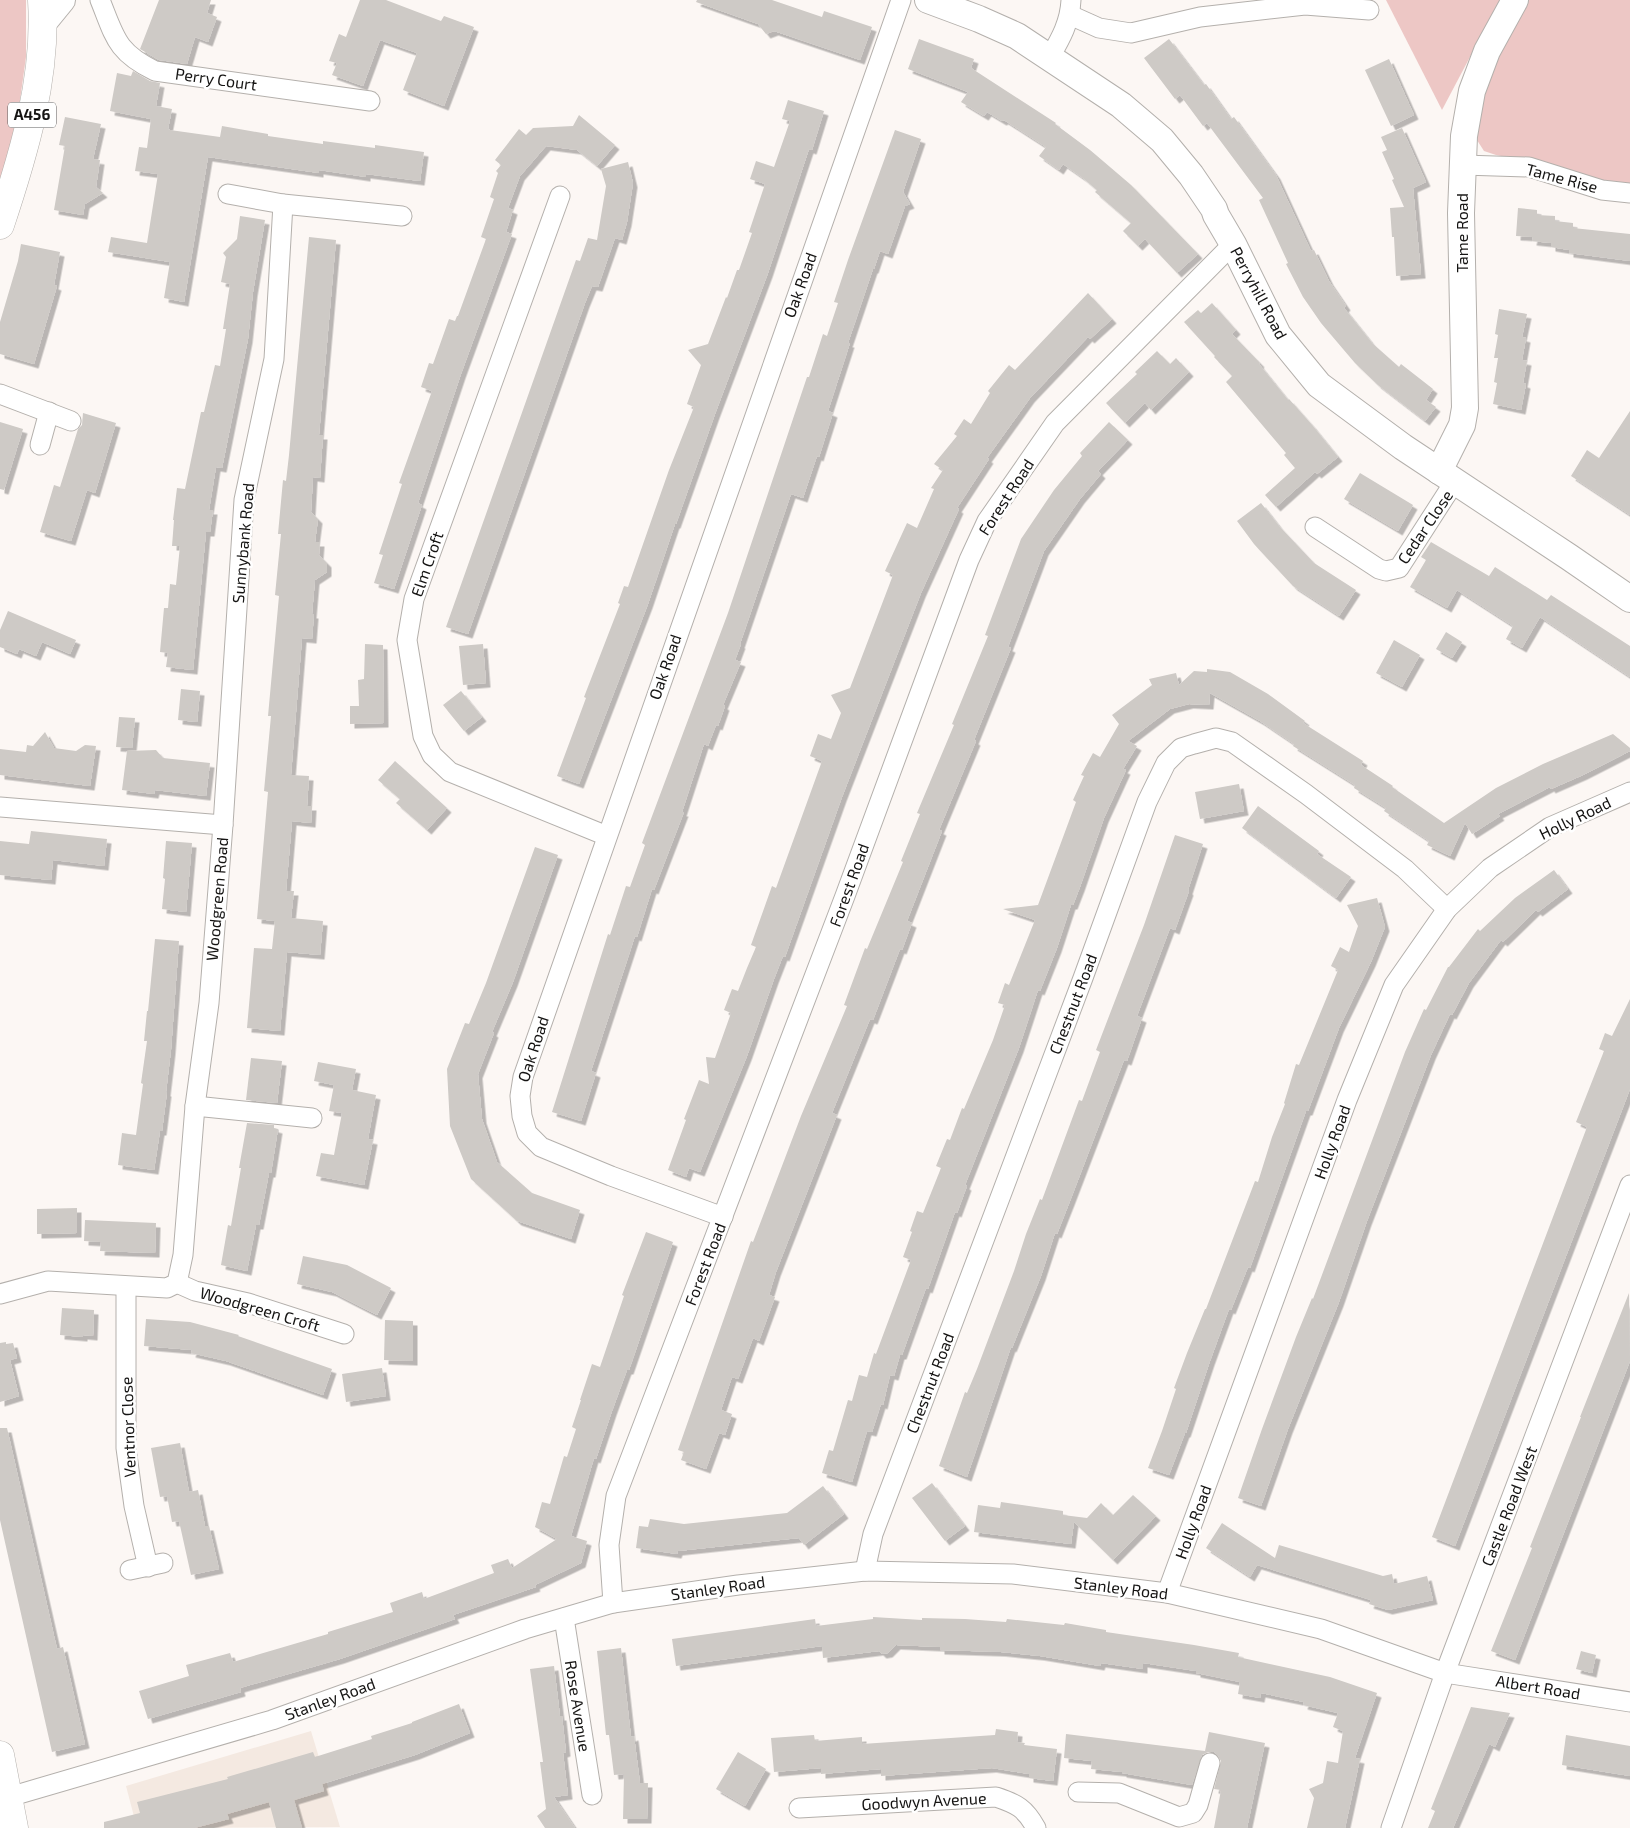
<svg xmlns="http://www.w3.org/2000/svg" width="1630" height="1828" font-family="'Exo 2',sans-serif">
  <defs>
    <filter id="shadow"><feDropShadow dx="4.5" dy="4.5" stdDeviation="0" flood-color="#0004"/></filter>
  </defs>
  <rect width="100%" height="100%" fill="#fcf7f4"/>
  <path fill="#f4e9e1" d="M311,1731l29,96 -203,1 -11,-42z"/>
  <g fill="#edc7c5">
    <path d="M0,0h26v57l-10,72 -16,53z"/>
    <path d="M1386,0h114l-58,110z"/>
    <path d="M1524,0h106v188l-85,-23 -49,-10 -12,-4 -9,-14 1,-30z"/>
  </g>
  <g fill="#cecac6" filter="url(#shadow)">
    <path d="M159,0h52l-4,13 10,4 -9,25 -13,-5 -8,27 -28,-4 -19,-11z"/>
    <path d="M360,0h26l55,21 3,-5 30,11 -30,79 -41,-16 14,-37 -37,-13 -17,46 -31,-11 5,-12 -8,-2 10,-27 7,3z"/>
    <path d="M697,0h75l50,17 2,-6 48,16 -12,33 -86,-29 -8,3 -8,-10 -62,-22z"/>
    <path d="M919,39l55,20 -3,9 85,55 -1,1 35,26 41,35 67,69 -21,19 -32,-34 -7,7 -15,-15 8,-8 -36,-31 2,-2 -14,-12 -20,-14 -4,6 -20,-14 7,-9 -42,-27 -2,1 -15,-9 -3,4 -23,-14 7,-10 -60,-23z"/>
    <path d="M1169,39l35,46 2,-1 25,35 3,-2 42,58 35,76 3,-1 15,31 17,25 -2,2 28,35 27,24 2,-3 32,25 -7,11 10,7 -11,14 -47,-36 -23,-22 -34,-40 -18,-26 -17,-33 2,-1 -29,-63 4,-2 -56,-75 -4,3 -23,-31 -5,4 -31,-41z"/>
    <path d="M1389,59l25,56 -23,11 -26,-56z"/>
    <path d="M133,71l17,10 10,2 -4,23 16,3 -4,20 2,1 50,7 2,-11 46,8v2l55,8v-3l52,7v-3l49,7 -4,29 -54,-7v3l-47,-7v3l-111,-16 -24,145 -20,-4 6,-36 -62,-10 3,-15 36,6 11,-69 -23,-3 4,-24 8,1 4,-29 -41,-8 7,-38 14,3z"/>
    <path d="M788,100l36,11 -12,39 -3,-1 -41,124 -53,141 -39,110h-1l-27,80 -69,180 -22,-8 29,-78 -2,-1 36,-93 -2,-1 6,-17 4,1 41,-117 25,-63 -7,-3 14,-39 -13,-15 20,-6 18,-47 1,1 10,-28h2l13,-37 -3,-1 16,-48 -15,-5 6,-18 18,6 16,-46 -8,-2z"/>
    <path d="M579,115l36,30 -18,21 -20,-16 -31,-4 -26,30 -12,32 5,2 -7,22 6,2 -51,140 -43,129 4,2 -28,84 -20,-6 9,-28 -4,-1 23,-70 -3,-1 33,-92 -11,-4 8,-24 4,1 16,-45 6,2 2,-5h1l28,-77 -5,-2 13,-38 -4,-2 8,-24 -2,-2 5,-6 -6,-5 24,-31 7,6 7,-7 40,-2z"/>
    <path d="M65,117l36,7 -8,35 7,1 -4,27 7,6 -18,11 -2,11 -29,-5 11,-64 -6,-1z"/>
    <path d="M1402,128l24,54 -13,6 8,86 -25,2 -2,-39h-2l-2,-29 14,-1 -12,-27 2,-1 -12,-27 5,-2 -6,-13z"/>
    <path d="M895,130l26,9 -18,53 7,12 -5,2 -17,48 -8,-3 -6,18h-1l-25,74h2l-22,68 5,2 -14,44 -2,-1 -14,42 -12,-4 -51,150h1l-6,16 6,2 -18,43 2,1 -7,20 -2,-1 -8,21 -4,-2 -22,68h2l-30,78 -2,-1 -15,48 -2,-1 -44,135 5,2 -15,48 -29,-9 56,-178 2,1 16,-49 4,1 15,-42 -3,-2 86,-230 79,-236h2l14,-43 4,2 11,-33 -4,-1 14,-42z"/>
    <path d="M628,162l5,21 -6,39 -5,18 -7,-2 -17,49 -6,-1 -7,17 -117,331 -22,-7 130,-367 4,1 8,-23 9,2 9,-54 -5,-17z"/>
    <path d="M1518,208l19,2v5l18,1v5l18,2v5l57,6v27l-61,-8v-3l-18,-3v-4l-19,-2 1,-4 -17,-1z"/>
    <path d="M240,216l25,4 -12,72 -5,47 -26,129 -6,-1 -7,43h4l-3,22h-4l-13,138 -27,-3 2,-14 -8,-1 4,-44h4l2,-24 6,1 4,-39h-8l2,-26h-1l4,-32 8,1 16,-77h3l11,-47 5,1 6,-37h-3l7,-45 -9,-2 5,-25 -3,-4 14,-14z"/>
    <path d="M309,237l27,3 -17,195h4l-3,43 -7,-1 -2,35 7,7 -3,23h5l-1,13 8,8v9l-12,8 -3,34h2l-2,25 -10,-1 -11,137 18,1 -2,30h5l-1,17 -19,-2 -6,70h8l-3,27 32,3 -3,34 -33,-3 -7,79 -33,-3 7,-80 18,1 3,-28 -18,-2 11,-127 -4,-1 7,-75h-3l11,-120 -4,-1 6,-61h-3l5,-54 3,1 3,-26z"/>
    <path d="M21,244l39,8 -6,33 3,1 -23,78 -34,-10v-32l18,-61z"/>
    <path d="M1088,293l24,26 -22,20 -2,-2 -58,61 -43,60 2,1 -32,49 2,1 -38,84 -79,204 -57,160 -2,-1 -9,23 -27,77 -47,116 -11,-4 -3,9 -18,-7 18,-50 -2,-1 15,-39 10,4 -3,-27 9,1 16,-45 -7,-3 8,-21 6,2 9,-23 9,-21 -5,-2 21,-59 4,2 46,-127 -12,-5 8,-22 13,5 10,-26 -10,-18 19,-7 43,-113 -8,-4 22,-48 10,5 17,-39 -3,-1 12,-18 -9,-6 23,-28 -3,-2 10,-15 7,5 19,-31 -2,-2 21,-26 6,5z"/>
    <path d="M1212,303l24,27 -4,4 28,29 -1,1 29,36 1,-1 23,26 26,32 -21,17 -2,-2 -39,35 -11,-12 30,-27 -11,-13 2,-2 -60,-71 6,-6 -18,-19 1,-1 -31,-34 14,-12 3,3z"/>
    <path d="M1499,309l28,5 -5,23 4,1 -4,22 5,1 -4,22 3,1 -5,26 -28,-6 4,-21 -3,-1 4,-24h-4l4,-23 -3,-1z"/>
    <path d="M1157,351l13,13 6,-6 13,14 -38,38 -6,-7 -20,20 -19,-20 31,-29 -2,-2z"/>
    <path d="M1630,411v104l-59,-39 16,-26 12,8z"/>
    <path d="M83,413l33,10 -21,70 -8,-3 -16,51 -31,-9 14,-47 6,2 18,-58 4,-4z"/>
    <path d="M0,422l23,7 -19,61 -4,-1z"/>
    <path d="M1109,422l19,18 -30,31 3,3 -21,25 -36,52 -36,96 3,1 -37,92 2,1 -37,89 3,1 -35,90 5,2 -10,27 -2,-1 -27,71 -3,-1 -38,94 5,2 -61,157 -7,23 6,2 -16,44 -6,-3 -15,41 -6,-2 -11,33 11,4 -7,21 -6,-2 -13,36 -25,-9 3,-8 -6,-2 73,-209 2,1 48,-126 46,-110 -3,-1 21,-57 2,1 36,-87 -2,-1 19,-47 -3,-1 37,-88 -2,-1 36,-88 -3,-1 36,-96 33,-49 28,-34 -2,-3z"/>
    <path d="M1360,473l53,32 -15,26 -54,-32z"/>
    <path d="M1261,503l18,23 35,37 42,27 -17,26 -46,-30 -39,-42 -17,-23z"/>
    <path d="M1431,542l58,34 6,-9 52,33 4,-5 79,51v31l-90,-60 -18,31 -16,-9 7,-13 -56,-36 -10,18 -37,-21 16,-27 -5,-3z"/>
    <path d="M8,611l68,29 -6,14 -28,-12 -6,14 -17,-7 -2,5 -17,-7v-17z"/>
    <path d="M1446,632l16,10 -10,16 -16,-9z"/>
    <path d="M1394,640l26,15 -18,32 -26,-14z"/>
    <path d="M365,644l18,1 1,78 -34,1v-18h9l-1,-26 6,-1z"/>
    <path d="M483,644l3,39 -23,2 -4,-39z"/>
    <path d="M1207,669l23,3 38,22 37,27 -2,2 60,38 -2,4 32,21 -1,1 52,36 52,-35 47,-24 70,-30 17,14v3l-47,24 -32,14 -1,-2 -52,27 2,2 -28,18 -7,-11 -15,33 -23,-11 2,-4 -45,-30 2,-3 -32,-20 1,-3 -62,-39 1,-2 -34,-23 -50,-28 -1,12 -20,-1 -19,5 -42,32 9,5 -14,23 3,1 -22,48 -24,69 -7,18h-2l-14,43 -17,43 -2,-1 -19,58 -54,137 2,1 -10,27 -2,-1 -27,77 -2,-1 -24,67h-2l-6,21 -4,-1 -7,30 -2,-1 -9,28 -5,-1 -15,51 -30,-9 7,-23 4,1 15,-51 4,1 7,-26 8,2 7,-24 2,1 35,-94 -8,-3 9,-25 -2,-1 7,-20 6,2 18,-45 -5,-2 11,-27 3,1 12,-32 2,1 29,-69 12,-35 -7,-2 7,-20 4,2 26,-65 -32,-11 35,-4 38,-103 -3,-2 11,-24 -3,-1 12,-22 7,4 19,-33 -7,-9 40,-30 -3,-6 27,-6 3,12 15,-14 13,1z"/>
    <path d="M181,689l19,2 -3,31 -19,-2z"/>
    <path d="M461,691l21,26 -18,14 -21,-26z"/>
    <path d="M119,717l16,1 -3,30 -16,-1z"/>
    <path d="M45,732l9,16 22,3 9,-6 11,1 -6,40 -90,-11v-26l26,3 1,-7 6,1z"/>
    <path d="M156,750l7,8 47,5 -4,33 -51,-6 -1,4 -32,-4 5,-39z"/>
    <path d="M395,761l52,47 -20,22 -31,-27 4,-4 -22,-19z"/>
    <path d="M1239,784l5,27 -44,8 -5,-27z"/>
    <path d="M1258,806l61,45 -2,3 34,23 -15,21 -94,-70z"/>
    <path d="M31,831l76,8 -3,27 -51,-6 -2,20 -51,-5v-34l29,3z"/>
    <path d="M1175,835l28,9 -15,46 1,1 -14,39 -5,-2 -33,88 5,2 -15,43 -3,-1 -54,141 -13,33 -2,-1 -14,43 -29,72 -1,-1 -44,130 -28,-11 26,-74 2,1 10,-24 37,-98 12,-37 14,-35 2,1 37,-100 3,1 18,-49 -4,-2 48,-125z"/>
    <path d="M166,841l26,2 -6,69 -24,-3 3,-30 -2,-1z"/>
    <path d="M535,847l23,8 -45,127 -21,50 2,1 -16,41 4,45 15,43 35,31 48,17 -9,29 -54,-18 -46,-42 -21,-53 -3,-57 18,-46 4,1 17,-41z"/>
    <path d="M1554,870l14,19 -30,23 -2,-2 -33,32 -2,-2 -32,43 -17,32 -2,-1 -19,41 -64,166 -28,81 -51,127 -27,77 -23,-8 24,-69 34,-92 16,-39 1,1 92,-247 19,-43 2,1 22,-43h1l29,-38 2,2 35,-33z"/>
    <path d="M1377,898l8,29 -14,35 -32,66 -31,83h-2l-56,157 -2,-1 -17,43 -2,-1 -19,52 -24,72h-1l-16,42 -21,-7 14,-37 14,-42 -2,-1 13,-35 18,-44h1l49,-128 3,1 14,-45 13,-33 -1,-1 12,-39 3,1 39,-95 -7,-4 9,-19 9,5 9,-26 -11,-21z"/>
    <path d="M155,939l24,2 -8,109 -5,42h1l-5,39h-2l-6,39 -36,-5 4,-32 14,2 7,-51 -2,-1 6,-42h-3l3,-30h1z"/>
    <path d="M1630,999v90l-175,457 -23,-9 155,-410 -11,-5 28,-71 -5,-2 6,-16 7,3z"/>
    <path d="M251,1058l31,3 -5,42 -31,-3z"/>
    <path d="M318,1062l38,7 -4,21 24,5 -8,44 5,1 -9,45 -48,-9 5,-23 13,2 8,-42 -13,-2 5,-26 -20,-4z"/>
    <path d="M247,1123l27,2v3l4,1 -7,44h-2l-10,52h-3l-9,46 -26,-6 7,-40 3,1 10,-58h-2z"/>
    <path d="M77,1208v25l-40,1v-25z"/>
    <path d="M85,1220l71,3 -1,30 -55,-2 1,-9 -17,-1z"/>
    <path d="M646,1232l27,10 -44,128h-2l-15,41 -16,48 -2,-1 -23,78 16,5 -6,22 -46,22 1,2 -83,28 2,4 -14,5 -101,35 -100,29 1,4 -93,27 -9,-28 50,-15 -3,-11 44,-12 3,9 95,-28v-2l65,-20 -3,-9 32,-11 2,7 70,-26 -3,-8 17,-6 4,9 45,-29 -22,-12 7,-25 8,2 14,-48 3,1 9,-28 -4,-2 9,-27h-1l12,-36 8,3 24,-71 -2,-1z"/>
    <path d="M303,1256l44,9 44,23 -14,27 -45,-23 -35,-8z"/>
    <path d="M1629,1293l1,68 -115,299 -24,-9 41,-103 -2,-1 51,-130h-1z"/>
    <path d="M62,1308l32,2 -1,26 -10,-1v2l-23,-2z"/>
    <path d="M146,1319l44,3 49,13 -1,1 94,33 -9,26 -97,-34 -35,-8 1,-3 -48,-4z"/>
    <path d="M385,1320l28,1v40l-29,-1z"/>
    <path d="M6,1342v2l7,-1 4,15 -7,2 9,36 -19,6v-59z"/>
    <path d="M382,1368l4,28 -40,6 -4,-28z"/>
    <path d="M0,1428h7l50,221 6,-2 22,97 -33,8 -52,-232z"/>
    <path d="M180,1443l9,49 9,-2 7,36h4l10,43 -28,6 -12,-54 -7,1 -5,-26 -7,1 -9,-49z"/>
    <path d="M932,1483l33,43 -20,15 -33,-43z"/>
    <path d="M823,1486l21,28 -40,31 -5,-7 -121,13 -1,3 -41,-6 3,-22 9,1 2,-8 34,5 103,-11z"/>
    <path d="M1133,1495l23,21 -43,44 -39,-38 -3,22 -97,-12 4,-27 22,3 1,-6 62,9v4l24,3 14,-15 12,12z"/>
    <path d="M1222,1523l53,35 4,-13 104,31 9,-2 2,10 33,-8 6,24 -45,10 -19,-6 2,-4 -114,-35 -7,12 -44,-29z"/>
    <path d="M873,1617l49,3v-2l43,1 41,3 1,-3 57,6 1,-2 41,7v2l88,13 45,8 -1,4 92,20 47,16 -22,65 5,1 -15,69h-38l7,-30 -5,-9 14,-6 4,-22 11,2 5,-32 -10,-4 5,-14 -35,-8 1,-3 -43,-9 -1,5 -22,-4 2,-12 -44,-9v-2l-53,-8v6l-42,-6 -1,3 -60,-10 -39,-4 -61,-2v-3l-44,-2 -8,8 -6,1 -3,-3 -56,7 -1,-12 -146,20 -4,-27 143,-20 1,7 57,-7z"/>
    <path d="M621,1648l10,89 3,-1 6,47h8l-1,36h-24l1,-45 -10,1 -5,-40h-3l-9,-84z"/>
    <path d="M1581,1651l15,4 -4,18 -16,-4z"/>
    <path d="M554,1666l6,50h2l4,36 -3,1 5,42 -14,2 21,31h-30l-8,-12 9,-7 -6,-47h3l-13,-93z"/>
    <path d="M459,1704l11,29 -55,22 -93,29 2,7 -30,9 8,28h-26l-7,-26 -42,12 2,5 -35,9h-90v-6l36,-9 -3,-11 91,-23 -1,-2 86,-25 2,5 57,-18 -1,-3 41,-13v-1z"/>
    <path d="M1471,1707l39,6 -15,34 -6,-3 -36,84h-25l7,-17 -4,-2z"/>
    <path d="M996,1729l22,3 -1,10 8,1 -1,2 33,4 -4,32 -24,-3v-4l-37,-6 -111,8v-7l-60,5v-6l-47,4 -3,-34 43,-3 1,6 47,-4v7l133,-9z"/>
    <path d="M1209,1732l56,11 -18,85h-33l7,-38 -7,-1 7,-28 -3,-5 -4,-4h-6l-6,3 -10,30 -70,-12v-1l-31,-3 1,-8 -28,-3 2,-24 139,17z"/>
    <path d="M1566,1735l64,11v30l-68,-11z"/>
    <path d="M738,1752l28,17 -21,37 -29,-17z"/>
  </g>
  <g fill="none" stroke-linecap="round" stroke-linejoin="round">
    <defs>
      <g id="street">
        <path d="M100,0c15,37 16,52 55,71l215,30"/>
        <path d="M1070,15l29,13 32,5 69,-16 105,-12 64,5"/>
        <path d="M1050,57c11,-19 20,-35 21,-57"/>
        <path d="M1463,165l66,2 73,23 28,3"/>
        <path d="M228,194l55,10 119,12"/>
        <path d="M560,196l-146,403 -7,41 16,96 9,19 18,17 157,64"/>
        <path d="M0,394l71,27"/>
        <path d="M40,445l9,-33"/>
        <path d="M1315,527l64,42 7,2 13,-3 56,-87"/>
        <path d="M0,807l223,18"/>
        <path d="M195,1106l117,12"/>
        <path d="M723,1217l-112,-41 -70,-29 -14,-14 -5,-17 -2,-20 3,-19 378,-1077"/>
        <path d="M177,1283l18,8 53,12 96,31"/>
        <path d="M126,1287v161l8,58 14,61"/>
        <path d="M0,1294l48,-13 119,7 10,-5 6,-28 12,-149 14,-103 14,-178 21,-325 30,-141 9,-155"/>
        <path d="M130,1570l33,-7"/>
        <path d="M865,1571l8,-37 210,-556 64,-176 19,-39 15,-15 13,-4 22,-6 16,4 74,52 99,75 42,40"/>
        <path d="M1167,1593l180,-493 47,-115 53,-76 43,-41 60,-41 80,-35"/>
        <path d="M613,1603l-4,-58 7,-49 229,-600 124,-336 18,-39 68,-98 178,-179"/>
        <path d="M564,1618l28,177"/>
        <path d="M1078,1792l41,1 60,24 14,-4 5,-8 12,-42"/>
        <path d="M9,1797l263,-77 253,-91 88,-26 125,-18 127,-14 148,3 154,19 154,36 124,44 185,29"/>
        <path d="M799,1808l197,-11c21,7 29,11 40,31"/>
        <path d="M1391,1828l54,-155 185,-488"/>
      </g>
      <g id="secondary">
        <path d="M928,0l51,19 38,17 104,69 41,35 29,35 23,34 2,6 17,29 45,91 41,50 84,62 166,110 61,42"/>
        <path d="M44,22l18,-22"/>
        <path d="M1439,471l23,-46 3,-17 -4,-195 3,-77 8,-45 15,-40 28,-51"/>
      </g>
      <g id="highway">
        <path d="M0,225c24,-72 47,-148 42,-225"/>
        <path d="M0,1755l14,73"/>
      </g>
    </defs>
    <use href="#street" stroke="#b4b0ac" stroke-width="21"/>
    <use href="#secondary" stroke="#b4b0ac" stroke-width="28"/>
    <use href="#highway" stroke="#b4b0ac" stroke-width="29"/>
    <use href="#street" stroke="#fff" stroke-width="19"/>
    <use href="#secondary" stroke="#fff" stroke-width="26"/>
    <use href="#highway" stroke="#fff" stroke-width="28"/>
  </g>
  <g text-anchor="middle" stroke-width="5" stroke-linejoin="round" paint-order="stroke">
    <rect fill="#fff" stroke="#5b5a5a" stroke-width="1" x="8" y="102.5" width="48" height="25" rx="4"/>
    <g font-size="15" font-weight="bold" fill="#151413">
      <text x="32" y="120">A456</text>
    </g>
    <g font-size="16" fill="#151413" stroke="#fff">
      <text transform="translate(216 79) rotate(8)" y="6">Perry Court</text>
      <text transform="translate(1562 178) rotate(15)" y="6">Tame Rise</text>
      <text transform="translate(1462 233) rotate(-90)" y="6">Tame Road</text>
      <text transform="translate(800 285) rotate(-70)" y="6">Oak Road</text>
      <text transform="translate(1259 293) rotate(62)" y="6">Perryhill Road</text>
      <text transform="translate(1006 497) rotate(-57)" y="6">Forest Road</text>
      <text transform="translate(1425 527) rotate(-56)" y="6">Cedar Close</text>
      <text transform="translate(243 543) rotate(-85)" y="6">Sunnybank Road</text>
      <text transform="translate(427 564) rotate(-71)" y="6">Elm Croft</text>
      <text transform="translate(665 667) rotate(-71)" y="6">Oak Road</text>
      <text transform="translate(1575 818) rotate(-26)" y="6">Holly Road</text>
      <text transform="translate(849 885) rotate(-70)" y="6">Forest Road</text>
      <text transform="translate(217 899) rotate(-85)" y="6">Woodgreen Road</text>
      <text transform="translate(1073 1004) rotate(-69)" y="6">Chestnut Road</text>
      <text transform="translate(533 1049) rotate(-72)" y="6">Oak Road</text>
      <text transform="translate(1332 1142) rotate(-70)" y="6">Holly Road</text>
      <text transform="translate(705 1264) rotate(-69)" y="6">Forest Road</text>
      <text transform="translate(260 1309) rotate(16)" y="6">Woodgreen Croft</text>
      <text transform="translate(930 1383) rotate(-69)" y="6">Chestnut Road</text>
      <text transform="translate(128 1427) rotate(-92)" y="6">Ventnor Close</text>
      <text transform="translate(1509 1506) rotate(-69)" y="6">Castle Road West</text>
      <text transform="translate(1193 1522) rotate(-70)" y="6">Holly Road</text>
      <text transform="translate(718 1588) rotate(-8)" y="6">Stanley Road</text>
      <text transform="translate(1121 1588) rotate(7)" y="6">Stanley Road</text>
      <text transform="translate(1538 1687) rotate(9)" y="6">Albert Road</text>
      <text transform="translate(330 1699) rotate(-20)" y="6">Stanley Road</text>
      <text transform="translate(578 1706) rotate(81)" y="6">Rose Avenue</text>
      <text transform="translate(924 1801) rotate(-3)" y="6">Goodwyn Avenue</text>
    </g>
  </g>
</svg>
